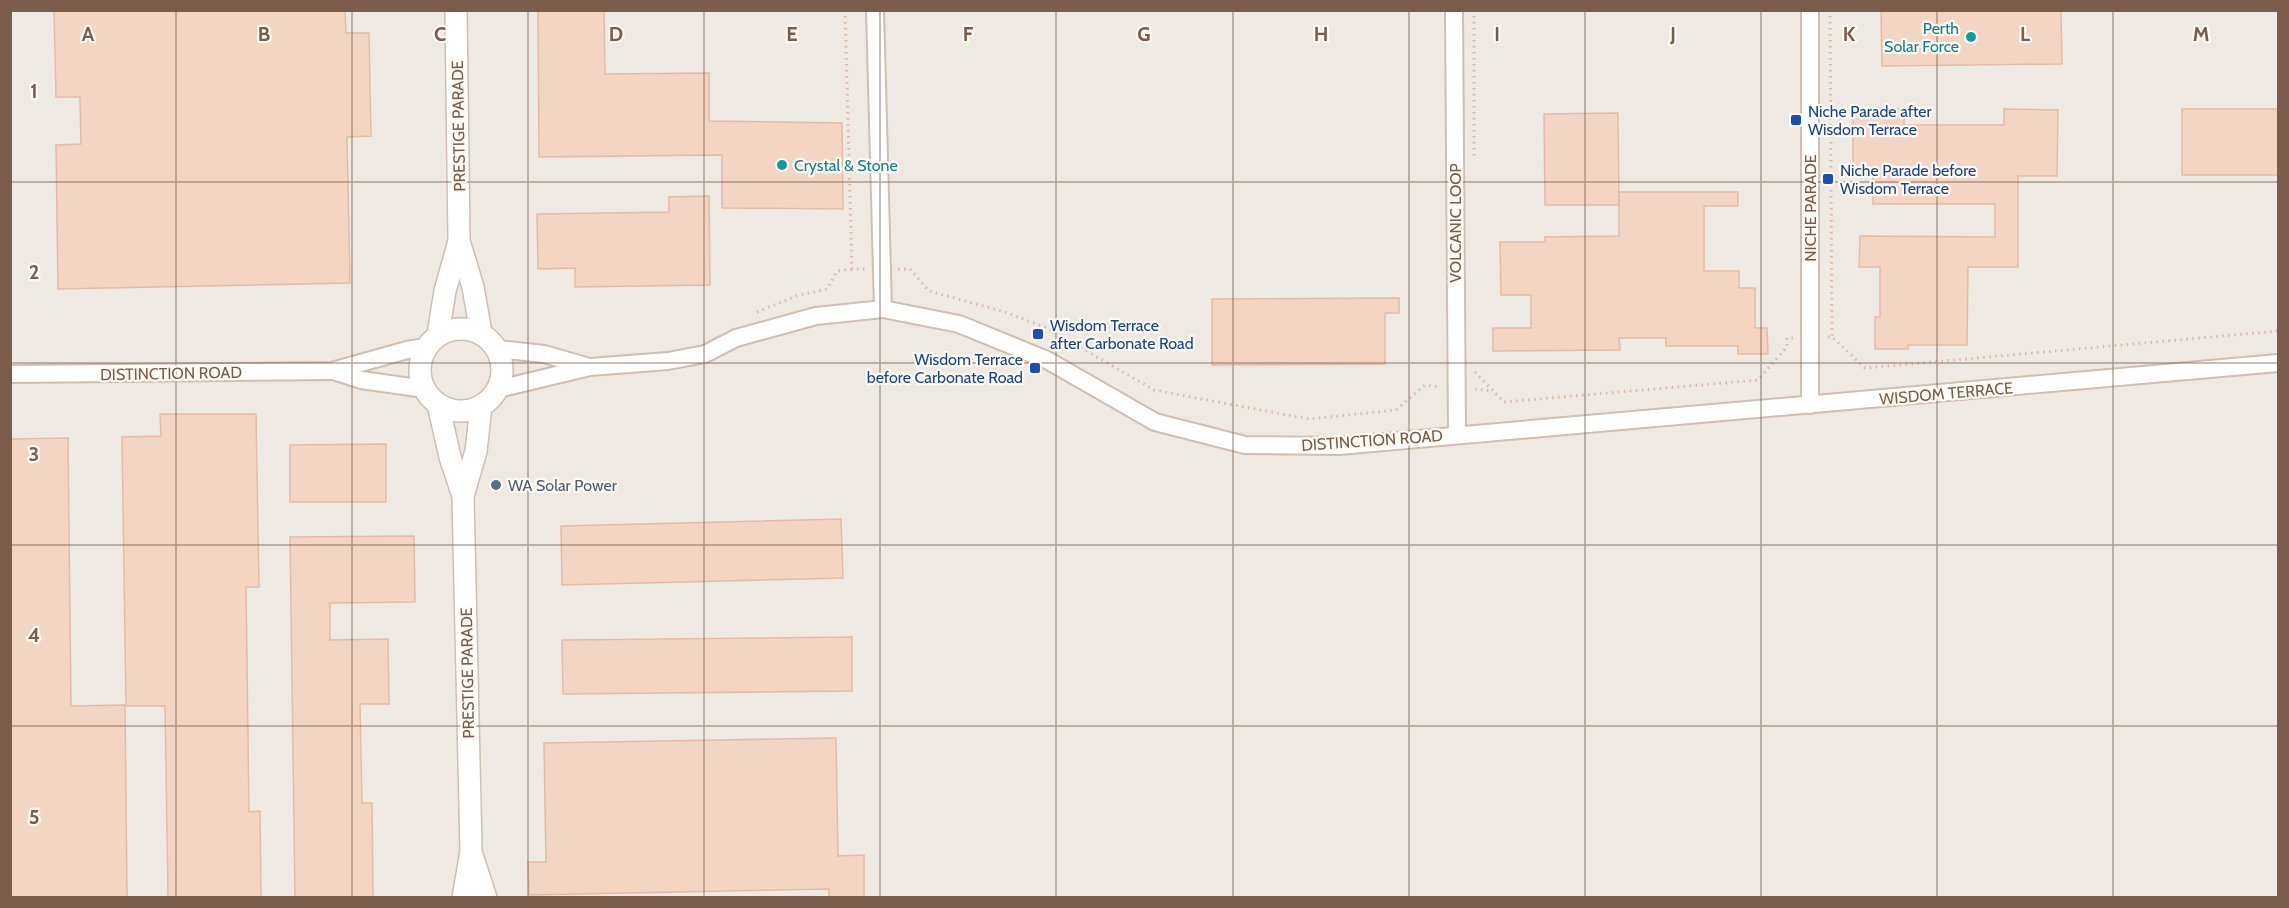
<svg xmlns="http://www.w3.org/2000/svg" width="2289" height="908" font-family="Cabin,sans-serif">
  <rect width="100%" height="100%" fill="#fdf6ec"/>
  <rect fill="#efe9e4" x="11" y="11" width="2267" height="886"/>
  <g fill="#f3d5c3" stroke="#e6bba3" stroke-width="1.5">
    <path d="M54,10h291l1,23h23l2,103 -24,1 3,146 -292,6 -2,-144 25,-1 -1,-47h-24z"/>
    <path d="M538,10h66l1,64 104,-1v48l133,2 1,86 -121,-1v-53l-183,2z"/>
    <path d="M1881,10h180l1,54 -180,2z"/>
    <path d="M1853,108l51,1v16h100v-16l54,1 -1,66h-39v91h-50l-1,78h-59v4h-33v-32h5v-50h-21l1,-31 135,1v-33h-122v-29h-20z"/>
    <rect x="2182" y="109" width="96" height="66"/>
    <path d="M1618,113l1,92h-74l-1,-91z"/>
    <path d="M1619,192h119v14h-34v65h35v17h16v40h12l1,26h-30v-8h-72v-8h-47l1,12 -127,1v-23h38v-33h-30l-1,-53h45v-5l74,-1z"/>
    <path d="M709,196l1,89 -135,2v-19l-37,1 -1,-55 132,-2v-15z"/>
    <path d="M1399,298v15h-14v51l-173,1v-66z"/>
    <path d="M160,414h96l3,173h-13l3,225 11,-1 1,86h-93l-3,-191h-39l-4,-269 39,-1z"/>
    <path d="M68,438l3,268 54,-1 2,192h-117v-458z"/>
    <path d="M386,444v58h-96v-57z"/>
    <path d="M841,519l2,59 -281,7 -1,-59z"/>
    <path d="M414,536l1,66 -85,1v37l58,-1 1,65h-29l2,99h10l1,94h-78l-5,-360z"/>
    <path d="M852,637v54l-289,3 -1,-54z"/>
    <path d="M836,738l2,118 26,-1v42h-35v-8l-300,6 -1,-33h18l-2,-119z"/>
  </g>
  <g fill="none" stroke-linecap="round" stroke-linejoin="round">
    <defs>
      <g id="minor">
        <path d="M875,10l8,299"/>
        <path d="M1454,10l3,425"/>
        <path d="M1810,10v395"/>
        <path d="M498,349l46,5 42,12"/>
        <path d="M333,371l28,9 64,9"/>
        <path d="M10,374l322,-3 75,-21 19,-3"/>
        <path d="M498,389l92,-22 78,-6 37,-7 31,-16 80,-22 67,-7 76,15 88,36 108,62 90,23 94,1 939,-83"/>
      </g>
      <g id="tertiary">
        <path d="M459,241l14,46 8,46"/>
        <circle cx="461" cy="370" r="41"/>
        <path d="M438,335l7,-44 14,-50 -3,-231"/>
        <path d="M438,404l12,53 13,39"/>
        <path d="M472,855l14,43"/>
        <path d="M463,898l8,-47 -8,-355 13,-45 5,-45"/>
      </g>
    </defs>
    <use href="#minor" stroke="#d1beb0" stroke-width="20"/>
    <use href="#tertiary" stroke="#d1beb0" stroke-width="24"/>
    <g stroke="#d9b8a5" stroke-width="3" stroke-dasharray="1.5 4.5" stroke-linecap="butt">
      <path d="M845,10l7,259h13"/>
      <path d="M1474,10v149"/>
      <path d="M1830,10l2,327"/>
      <path d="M898,269h12l19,22 76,21 42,16 107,62 155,29 87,-9 29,-25 16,2"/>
      <path d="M757,312l39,-16 31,-7 10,-18 15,-2"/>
      <path d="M1828,337h4l33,31 413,-37"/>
      <path d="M1475,372l29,30 254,-22 29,-33v-9h7"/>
      <path d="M1475,389l17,2"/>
    </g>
    <use href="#minor" stroke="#fff" stroke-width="16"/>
    <use href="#tertiary" stroke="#fff" stroke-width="21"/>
  </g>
  <path fill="none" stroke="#7a5c4d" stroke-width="1.5" stroke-opacity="0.55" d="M176,10v888M352,10v888M528,10v888M704,10v888M880,10v888M1056,10v888M1233,10v888M1409,10v888M1585,10v888M1761,10v888M1937,10v888M2113,10v888M10,182h2268M10,363h2268M10,545h2268M10,726h2268"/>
  <g fill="#0f9aa8" stroke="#fffaf3" stroke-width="2">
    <circle cx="1971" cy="37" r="6"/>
    <circle cx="782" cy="165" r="6"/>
  </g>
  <g fill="#1a4fb4" stroke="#fffaf3" stroke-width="2">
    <rect x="1790" y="114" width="12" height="12" rx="3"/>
    <rect x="1822" y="173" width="12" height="12" rx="3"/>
    <rect x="1032" y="328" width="12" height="12" rx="3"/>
    <rect x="1029" y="362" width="12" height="12" rx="3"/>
  </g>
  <circle fill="#5c6f8a" stroke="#fffaf3" stroke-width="2" cx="496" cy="485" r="6"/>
  <g text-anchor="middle" stroke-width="4.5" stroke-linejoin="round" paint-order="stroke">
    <g font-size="16" fill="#0d838f" stroke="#fffaf3" text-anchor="end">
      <text x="1959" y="34">Perth<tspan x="1959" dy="18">Solar Force</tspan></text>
      <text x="794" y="171" text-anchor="start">Crystal &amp; Stone</text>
    </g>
    <g font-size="16" fill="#164399" stroke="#fffaf3" text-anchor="start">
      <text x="1808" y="117">Niche Parade after<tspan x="1808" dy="18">Wisdom Terrace</tspan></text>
      <text x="1840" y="176">Niche Parade before<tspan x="1840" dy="18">Wisdom Terrace</tspan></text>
      <text x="1050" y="331">Wisdom Terrace<tspan x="1050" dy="18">after Carbonate Road</tspan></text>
      <text x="1023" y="365" text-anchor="end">Wisdom Terrace<tspan x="1023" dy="18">before Carbonate Road</tspan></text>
    </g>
    <g font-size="16" fill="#7a5c4d" stroke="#fffaf3">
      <text transform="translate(458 126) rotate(-91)" y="6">PRESTIGE PARADE</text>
      <text transform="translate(1810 208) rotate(-90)" y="6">NICHE PARADE</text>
      <text transform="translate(1455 223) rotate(-90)" y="6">VOLCANIC LOOP</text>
      <text transform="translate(171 373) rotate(-1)" y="6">DISTINCTION ROAD</text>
      <text transform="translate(1946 393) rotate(-5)" y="6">WISDOM TERRACE</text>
      <text transform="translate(1372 440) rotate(-4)" y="6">DISTINCTION ROAD</text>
      <text transform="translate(467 673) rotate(-91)" y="6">PRESTIGE PARADE</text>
    </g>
    <g font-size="16" fill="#4e5e75" stroke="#fffaf3" text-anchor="start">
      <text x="508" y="491">WA Solar Power</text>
    </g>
  </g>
  <g font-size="20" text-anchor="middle" font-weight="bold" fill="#7a5c4d" stroke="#fffaf3" stroke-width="4.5" stroke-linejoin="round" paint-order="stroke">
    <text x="88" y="41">A</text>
    <text x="264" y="41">B</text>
    <text x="440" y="41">C</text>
    <text x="616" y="41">D</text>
    <text x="792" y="41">E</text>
    <text x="968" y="41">F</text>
    <text x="1144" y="41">G</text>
    <text x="1321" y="41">H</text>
    <text x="1497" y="41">I</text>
    <text x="1673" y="41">J</text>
    <text x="1849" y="41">K</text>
    <text x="2025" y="41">L</text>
    <text x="2201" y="41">M</text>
    <text x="34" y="98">1</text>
    <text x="34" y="279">2</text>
    <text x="34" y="461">3</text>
    <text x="34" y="642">4</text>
    <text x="34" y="824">5</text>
  </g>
  <rect width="2289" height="908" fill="none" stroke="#7a5c4d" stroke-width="24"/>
</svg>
